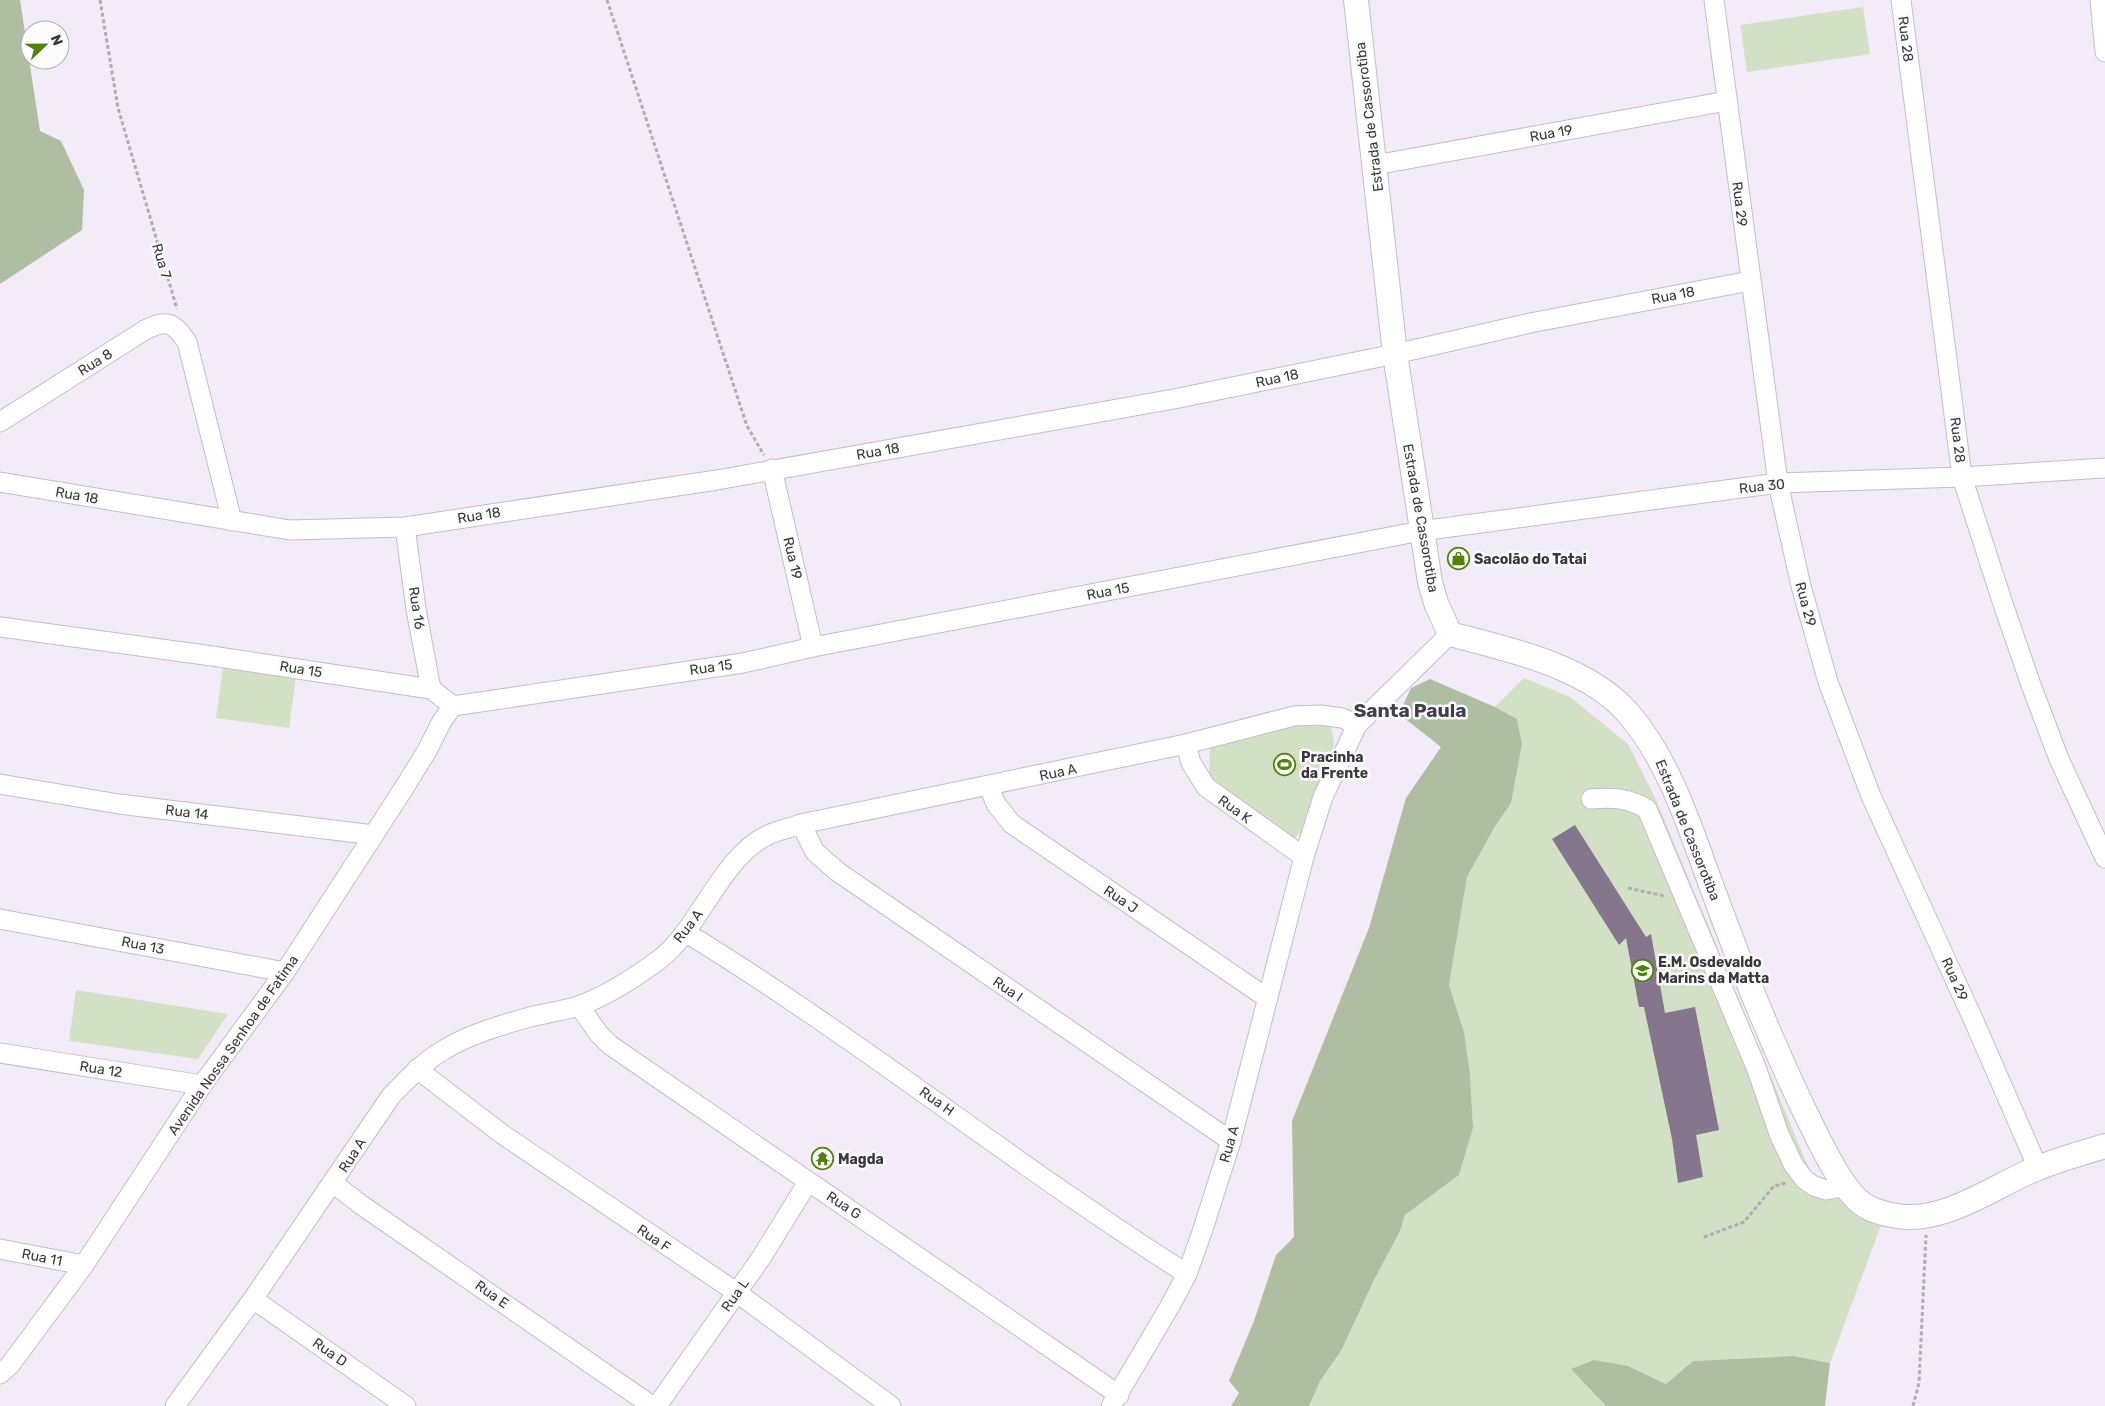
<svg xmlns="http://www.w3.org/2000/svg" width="2105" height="1406" font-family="Rubik,sans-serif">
  <rect width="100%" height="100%" fill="#f3ebf7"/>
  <g fill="#d2e0c5">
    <path d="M1863,7l7,47 -123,18 -7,-47z"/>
    <path d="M223,667l73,10 -7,51 -73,-10z"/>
    <path d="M1524,678l46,19 58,47 29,58 157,379 70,36 -54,146 -37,-7 -100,5 -27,23 -38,-18 -56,3 34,37h-297l11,-25 21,-30 33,-71 26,-49 5,-16 54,-40 14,-47 -3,-54 -6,-42 -15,-47 18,-108 27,-49 17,-25 11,-59 -5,-25 -22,-12z"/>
    <path d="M1315,717l16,8 3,18 -3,18 -21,62 -15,15 -11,1 -75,-61 1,-32z"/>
    <path d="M76,990l152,24 -30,45 -129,-18z"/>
  </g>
  <g fill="#afbda3">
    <path d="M0,0h20l20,131 21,10 23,49 -2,40 -82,54z"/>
    <path d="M1430,679l65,28 22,12 5,25 -11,59 -17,25 -27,49 -18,108 15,47 6,42 3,54 -14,47 -54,40 -5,16 -26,49 -33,71 -21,30 -11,25h-78l8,-13 -10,-12 25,-60 22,-66 18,-18 -2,-116 77,-193 37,-130 35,-51 -42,-33 12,-26z"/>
    <path d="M1793,1356l37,7 -5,43h-219l-35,-37 23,-9 34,6 38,18 27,-23z"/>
  </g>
  <path fill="#85768e" d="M1575,825l71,112 5,-3 14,79 30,-6 24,123 -23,5 7,42 -25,6 -6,-44 -28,-132h-5l-13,-69 -7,7 -67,-106z"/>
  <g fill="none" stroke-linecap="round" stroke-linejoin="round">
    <defs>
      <g id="minor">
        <path d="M1714,0l64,483 23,103 27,96 43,114 102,223 65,149"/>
        <path d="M1901,0l61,477 41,127 28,81 28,74 46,99"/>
        <path d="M2100,0l5,52"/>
        <path d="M1375,165l352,-64"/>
        <path d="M0,422l145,-92c22,-11 28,-8 42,12l45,179"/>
        <path d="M772,469l41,178"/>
        <path d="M0,482l290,48 115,-3 312,-47 457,-81 221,-45 135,-31 220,-42"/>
        <path d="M405,527l11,82 15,80"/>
        <path d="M0,627l212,29 219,33 22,17 290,-43 70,-16 608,-116 357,-48 184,-6 143,-9"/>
        <path d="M1186,744l5,19 15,24 98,70"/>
        <path d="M0,784l119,20 255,31"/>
        <path d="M989,787l7,17 16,20 255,174"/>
        <path d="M1591,799c23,-2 37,-1 56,10l109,258 23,67 14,30 11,15 10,7 12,4 21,-4"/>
        <path d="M801,824l14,28 23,20 393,269"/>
        <path d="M0,919l285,53"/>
        <path d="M685,932c173,106 331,234 502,342"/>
        <path d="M579,1006l20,28 11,11 509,350"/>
        <path d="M0,1053l202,32"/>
        <path d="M417,1069l85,65 234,158 155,114"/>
        <path d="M333,1183l27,21 292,202"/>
        <path d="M0,1249l84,16"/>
        <path d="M253,1299l153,107"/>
        <path d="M0,1374l10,-9 74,-100 118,-180 83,-113 119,-184 24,-39 14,-28 11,-15"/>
        <path d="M175,1406l78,-107 138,-203c16,-16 31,-33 51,-45 25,-16 59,-26 88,-34 16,-4 32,-6 48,-11 27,-9 59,-30 82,-47 40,-31 62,-103 108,-124 10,-5 22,-7 33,-11l385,-80 108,-28 26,-1 22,3 15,7"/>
        <path d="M657,1406l104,-148 47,-76"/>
        <path d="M1111,1406l59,-100 17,-32 15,-42 29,-91 73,-284 19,-60 34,-72 93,-91"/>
      </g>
      <path id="major" d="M1356,0l39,354 35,228 6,21 14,31c58,15 137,32 178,79 44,51 64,122 88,185 27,74 57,148 91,218 12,24 33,70 53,86 9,8 25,12 37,14 48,8 98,-31 141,-48 22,-9 45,-15 67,-22"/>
    </defs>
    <use href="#minor" stroke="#c5bdc9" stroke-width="21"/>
    <use href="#major" stroke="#c5bdc9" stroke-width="26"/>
    <g stroke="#b3acb6" stroke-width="3" stroke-dasharray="4 2.5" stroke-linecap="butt">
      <path d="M100,0l18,108 59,201"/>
      <path d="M607,0l140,426 17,29"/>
      <path d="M1628,888l37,8"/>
      <path d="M1704,1237l40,-15 30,-36 12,-3"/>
      <path d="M1913,1406l6,-23 7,-148"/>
    </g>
    <use href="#minor" stroke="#fff" stroke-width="19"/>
    <use href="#major" stroke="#fff" stroke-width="24"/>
  </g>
  <defs>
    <symbol id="shop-ring" viewBox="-11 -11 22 22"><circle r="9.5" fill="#fcfbfd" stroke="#52810e" stroke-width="1.5"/><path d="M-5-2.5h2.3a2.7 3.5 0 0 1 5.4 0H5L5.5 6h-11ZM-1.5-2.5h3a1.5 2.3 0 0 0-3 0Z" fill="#52810e"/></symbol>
    <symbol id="stadium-ring" viewBox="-11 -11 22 22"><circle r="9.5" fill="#fcfbfd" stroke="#52810e" stroke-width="1.5"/><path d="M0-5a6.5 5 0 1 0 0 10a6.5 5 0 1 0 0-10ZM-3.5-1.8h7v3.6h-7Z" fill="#52810e"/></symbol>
    <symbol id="school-ring" viewBox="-11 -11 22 22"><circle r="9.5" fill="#fcfbfd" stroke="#52810e" stroke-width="1.5"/><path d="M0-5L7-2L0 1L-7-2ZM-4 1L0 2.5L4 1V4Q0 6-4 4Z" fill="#52810e"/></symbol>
    <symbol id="temple-ring" viewBox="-11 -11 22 22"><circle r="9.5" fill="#fcfbfd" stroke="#52810e" stroke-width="1.5"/><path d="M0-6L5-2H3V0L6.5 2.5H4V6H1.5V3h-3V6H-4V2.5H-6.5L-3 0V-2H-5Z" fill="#52810e"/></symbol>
  </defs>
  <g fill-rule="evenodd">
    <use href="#shop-ring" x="1446" y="546" width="25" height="25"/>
    <use href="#stadium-ring" x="1272" y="752" width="25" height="25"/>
    <use href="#school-ring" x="1630" y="958" width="25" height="25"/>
    <use href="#temple-ring" x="810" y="1146" width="25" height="25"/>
  </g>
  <g text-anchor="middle" stroke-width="5" stroke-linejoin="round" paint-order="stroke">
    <g font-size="14" fill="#3b383d" stroke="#fcfbfd">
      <text transform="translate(1906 39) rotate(83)" y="5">Rua 28</text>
      <text transform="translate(1369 117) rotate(-97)" y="5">Estrada de Cassorotiba</text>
      <text transform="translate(1551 133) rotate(-10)" y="5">Rua 19</text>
      <text transform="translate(1740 204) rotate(83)" y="5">Rua 29</text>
      <text transform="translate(162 261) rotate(73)" y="5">Rua 7</text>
      <text transform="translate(1673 295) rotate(-11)" y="5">Rua 18</text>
      <text transform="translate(95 362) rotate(-32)" y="5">Rua 8</text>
      <text transform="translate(1277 378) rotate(-12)" y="5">Rua 18</text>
      <text transform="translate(1958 440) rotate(83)" y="5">Rua 28</text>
      <text transform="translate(878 451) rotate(-10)" y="5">Rua 18</text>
      <text transform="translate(1762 486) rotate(-6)" y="5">Rua 30</text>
      <text transform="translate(77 495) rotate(10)" y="5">Rua 18</text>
      <text transform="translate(479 515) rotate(-9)" y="5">Rua 18</text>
      <text transform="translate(1421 518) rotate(80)" y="5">Estrada de Cassorotiba</text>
      <text transform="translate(793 558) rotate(77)" y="5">Rua 19</text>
      <text transform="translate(1108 591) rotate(-11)" y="5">Rua 15</text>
      <text transform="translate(1806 604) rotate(75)" y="5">Rua 29</text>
      <text transform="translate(417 608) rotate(81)" y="5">Rua 16</text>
      <text transform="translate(711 667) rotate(-8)" y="5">Rua 15</text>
      <text transform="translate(301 669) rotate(9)" y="5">Rua 15</text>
      <text transform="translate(1058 772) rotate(-12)" y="5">Rua A</text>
      <text transform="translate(1235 809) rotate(36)" y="5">Rua K</text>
      <text transform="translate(187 812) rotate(7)" y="5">Rua 14</text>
      <text transform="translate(1688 830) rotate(68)" y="5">Estrada de Cassorotiba</text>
      <text transform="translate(1121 899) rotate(34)" y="5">Rua J</text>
      <text transform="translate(688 926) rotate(-52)" y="5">Rua A</text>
      <text transform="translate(143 945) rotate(11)" y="5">Rua 13</text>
      <text transform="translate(1955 979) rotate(66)" y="5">Rua 29</text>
      <text transform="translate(1008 989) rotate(34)" y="5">Rua I</text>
      <text transform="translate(233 1045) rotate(-55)" y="5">Avenida Nossa Senhoa de Fatima</text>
      <text transform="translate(101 1069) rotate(9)" y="5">Rua 12</text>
      <text transform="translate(937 1101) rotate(35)" y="5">Rua H</text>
      <text transform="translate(1229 1144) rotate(-74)" y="5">Rua A</text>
      <text transform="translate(352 1155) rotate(-57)" y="5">Rua A</text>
      <text transform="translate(844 1205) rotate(33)" y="5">Rua G</text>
      <text transform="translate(654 1238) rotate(34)" y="5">Rua F</text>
      <text transform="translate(42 1257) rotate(11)" y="5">Rua 11</text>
      <text transform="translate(492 1294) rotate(35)" y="5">Rua E</text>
      <text transform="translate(735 1295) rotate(-55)" y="5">Rua L</text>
      <text transform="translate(330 1352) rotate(35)" y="5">Rua D</text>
    </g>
    <g font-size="14" font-weight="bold" fill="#3b383d" stroke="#fcfbfd" text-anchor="start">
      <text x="1474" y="564">Sacolão do Tatai</text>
      <text x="1301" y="762">Pracinha<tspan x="1301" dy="16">da Frente</tspan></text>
      <text x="1658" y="967">E.M. Osdevaldo<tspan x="1658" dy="16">Marins da Matta</tspan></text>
      <text x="838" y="1164">Magda</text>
    </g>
    <g font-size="19" font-weight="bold" fill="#443e48" stroke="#fcfbfd">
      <text x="1410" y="717">Santa Paula</text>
    </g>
  </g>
  <g transform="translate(45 45) rotate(68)"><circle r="24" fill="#fcfbfd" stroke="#afadb0"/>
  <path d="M0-4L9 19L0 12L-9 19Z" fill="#52810e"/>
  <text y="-8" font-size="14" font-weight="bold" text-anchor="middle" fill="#3b383d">N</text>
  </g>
</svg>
